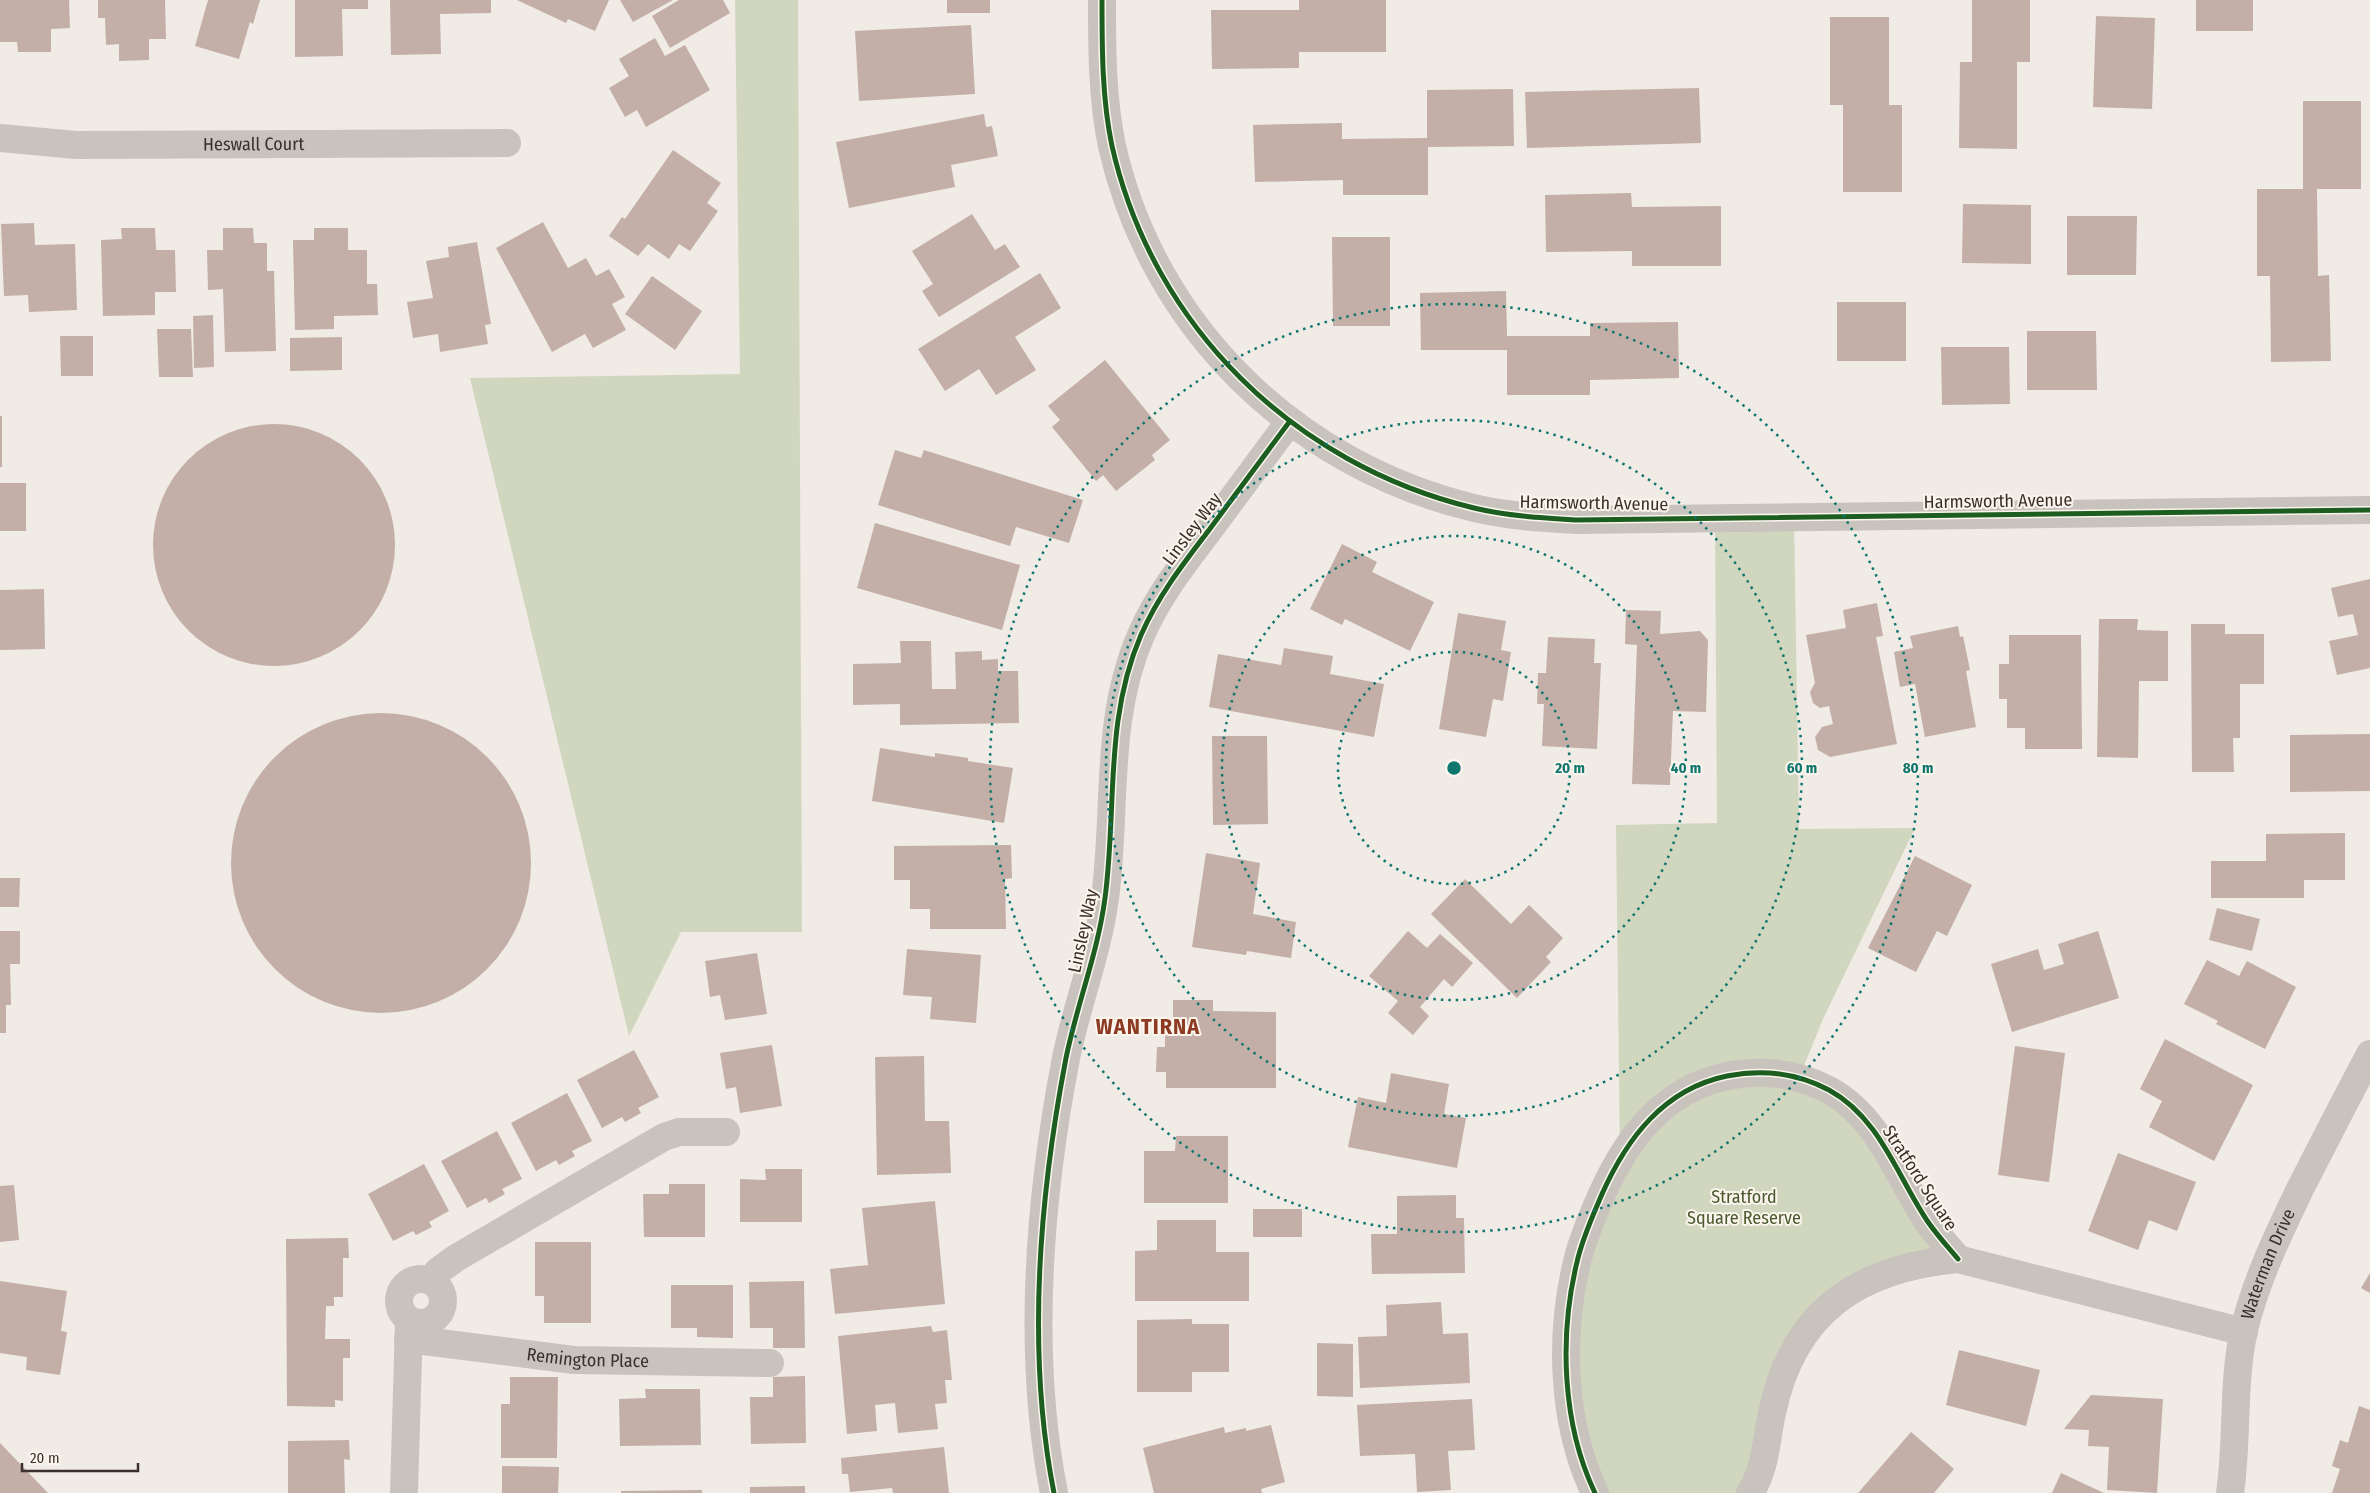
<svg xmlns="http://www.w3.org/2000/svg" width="2370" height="1493" font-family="'Fira Sans Condensed',sans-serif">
  <rect width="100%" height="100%" fill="#f0ebe5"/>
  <g fill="#d1d6bf">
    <path d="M735,0h63l4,932h-121l-52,104 -159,-658 270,-4z"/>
    <path d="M1715,518h79l5,311 116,-1 -92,191 -24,59 30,12 129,169 -134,50 -74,184h-155l-28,-163 53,-174 -4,-331 101,-2z"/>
  </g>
  <g fill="#c3afa7">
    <path d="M0,0h69l1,28 -19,1v23h-33l-1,-10h-17z"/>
    <path d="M98,0h67l1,39h-17v21l-30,1v-17l-13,1 -1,-27h-7z"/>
    <path d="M208,0h52l-7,24 -3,-2 -11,37 -44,-13z"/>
    <path d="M295,0h73v9h-26l1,47 -48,1z"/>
    <path d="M390,0h101v13l-51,1 1,40 -50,1z"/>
    <path d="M517,0h92l-14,31 -27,-12 -2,4z"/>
    <path d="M620,0h53l-40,22z"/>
    <path d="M679,0h44l7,13 -60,35 -18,-32z"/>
    <rect x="947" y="0" width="43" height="13"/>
    <path d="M1299,0h87v52h-87v16l-87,1 -1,-59h88z"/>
    <path d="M1972,0h58v62h-13v87l-58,-1 1,-86h12z"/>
    <rect x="2196" y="0" width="57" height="31"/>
    <path d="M2096,16l59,2 -3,91 -59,-2z"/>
    <path d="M1830,17h59v88h13v87h-59v-87h-13z"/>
    <path d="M971,25l4,69 -116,7 -4,-70z"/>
    <path d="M655,38l10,18 20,-11 25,45 -64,37 -9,-17 -12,7 -16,-29 20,-12 -10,-17z"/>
    <path d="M1699,88l2,55 -174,5 -2,-56z"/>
    <path d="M1513,89l1,57 -86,1v48h-85v-15l-88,2 -2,-57 89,-2v16l85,-1v-48z"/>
    <path d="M2303,101h58v88h-44l1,87 11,-1 2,86 -60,1 -1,-86h-13v-87h46z"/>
    <path d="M984,114l2,13 6,-1 6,30 -47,9 4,22 -106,21 -13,-66z"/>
    <path d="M673,150l48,33 -14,20 11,8 -28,40 -11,-7 -10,15 -21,-15 -10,12 -29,-20 13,-19 3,2z"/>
    <path d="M1631,193l1,14 89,-1v60h-89v-15l-86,1 -1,-57z"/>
    <path d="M1963,204l68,1v59l-69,-1z"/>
    <path d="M972,214l23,36 10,-6 15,23 -81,50 -17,-26 11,-7 -21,-33z"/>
    <path d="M2067,216h70l-1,59h-69z"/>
    <path d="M543,222l25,46 18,-10 10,18 13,-7 16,28 -13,7 14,26 -33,18 -8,-14 -33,18 -56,-104z"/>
    <path d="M34,223l1,22 40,-1 2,66 -48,2 -1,-17 -24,1 -3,-72z"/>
    <path d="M121,228h34l1,22h19l1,42h-21v23l-52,1 -2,-76 21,-1z"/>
    <path d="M223,228h30l1,15h13v28h7l2,80 -51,1 -2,-63 -15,1 -1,-40h16z"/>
    <path d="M314,228h34v22h19v34h10l1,31 -44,1v13l-39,1 -2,-90h21z"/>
    <path d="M1332,237h58v89h-57z"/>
    <path d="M477,242l14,82 -6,1 3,19 -48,8 -2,-18 -25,4 -6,-36 26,-4 -7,-37 23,-4 -1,-10z"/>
    <path d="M1040,273l21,35 -46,29 21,33 -40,25 -17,-26 -34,22 -27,-42z"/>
    <path d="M652,276l50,35 -27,39 -50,-36z"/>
    <path d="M1506,291l1,45h83v-13l88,-1 1,56 -89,2v15h-83v-45h-86l-1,-57z"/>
    <rect x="1837" y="302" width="69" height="59"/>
    <path d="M213,315l1,52 -20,1 -1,-52z"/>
    <path d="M157,329h34l2,48h-34z"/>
    <path d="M2027,331h69l1,59h-70z"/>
    <path d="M60,336h33v40h-32z"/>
    <path d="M342,337v33l-52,1v-33z"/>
    <path d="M1941,347h68l1,57 -68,1z"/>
    <path d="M1105,360l65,80 -18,15 3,5 -39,31 -13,-16 -7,6 -44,-54 8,-7 -12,-14z"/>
    <rect x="0" y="416" width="2" height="51"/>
    <circle cx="274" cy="545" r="121"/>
    <path d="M895,450l26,8 3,-8 159,50 -14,43 -53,-16 -6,19 -132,-41z"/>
    <rect x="0" y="483" width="26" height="48"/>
    <path d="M875,523l145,42 -18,65 -145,-42z"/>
    <path d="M1342,544l35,18 -5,10 62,30 -24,49 -65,-32 -3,6 -32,-16z"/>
    <path d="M2370,579v89l-33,7 -8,-34 29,-6 -5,-21 -15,3 -7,-29z"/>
    <path d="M44,589l1,60 -45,1v-60z"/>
    <path d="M1877,603l6,33 -7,1 21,107 -67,13 -12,-7 -3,-13 7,-10 11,-3 -4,-18 -9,2 -7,-5 -3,-11 5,-9 -9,-48 40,-7 -3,-18z"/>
    <path d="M1626,610l35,1 -1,23 40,-3 8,9 -2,72 -33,-1 -3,74 -38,-1 5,-139 -12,-1z"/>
    <path d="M1458,613l48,8 -5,29 10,2 -8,49 -10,-2 -7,38 -47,-8z"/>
    <path d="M2099,619h39l-1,11 31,1v50h-29l-1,77 -41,-1z"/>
    <path d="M2191,624h34v10h39v50h-24v54h-7l1,34h-42z"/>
    <path d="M1958,626l2,11 3,-1 7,34 -4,1 10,56 -51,10 -10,-53 -15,3 -6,-35 19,-4 -3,-12z"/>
    <path d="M2009,635h72l1,114h-57v-21h-18v-29h-8v-35h10z"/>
    <path d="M1548,637l47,2 -1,24h7l-4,86 -55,-3 2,-42h-7l1,-31h8z"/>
    <path d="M900,641h31l1,48h24l-1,-37 27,-1v9l16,-1v12h20l1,52 -119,2v-21l-47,1v-41l48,-1z"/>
    <path d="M1284,648l49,8 -3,18 54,10 -10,53 -165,-30 9,-53 63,11z"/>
    <circle cx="381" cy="863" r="150"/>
    <path d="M2370,734v57l-80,1v-57z"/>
    <path d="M1212,736h55l1,88 -55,1z"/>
    <path d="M880,748l55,9v-4l33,5v3l45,7 -9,55 -132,-22z"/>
    <path d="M2345,833v47h-41v18h-93v-37h55v-27z"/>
    <path d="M1011,845l1,33 -7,1 1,50h-76v-20h-20v-29h-16v-34z"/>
    <path d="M1206,853l54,10 -7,51 43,8 -5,36 -44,-7 -1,4 -54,-8z"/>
    <path d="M1915,856l57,29 -25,51 -10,-5 -21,41 -48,-24z"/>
    <path d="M0,878h20l-1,29h-19z"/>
    <path d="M1465,879l46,45 18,-19 34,33 -17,19 5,5 -34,36 -86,-84z"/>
    <path d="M2217,908l43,11 -8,32 -43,-11z"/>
    <path d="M0,931h20v33h-10l1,41h-5v28h-6z"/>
    <path d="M1408,931l19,17 13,-14 33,29 -21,24 -8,-8 -24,28 9,9 -16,19 -25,-22 10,-12 -29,-25z"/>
    <path d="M2098,931l21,67 -107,34 -21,-68 47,-15 6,21 20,-6 -6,-20z"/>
    <path d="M907,949l74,6 -5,68 -46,-4 2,-22 -29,-2z"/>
    <path d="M757,953l10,61 -42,6 -5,-25 -10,2 -5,-36z"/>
    <path d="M2207,960l32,16 8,-15 49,26 -31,62 -49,-25 2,-3 -34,-17z"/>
    <path d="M1173,1000h40v11l63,1v76h-110v-16h-10l1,-25h8v-16l8,-1z"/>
    <path d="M2165,1039l88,46 -39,76 -65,-34 13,-26 -22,-12z"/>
    <path d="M772,1045l10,61 -42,7 -4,-26 -10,2 -6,-36z"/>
    <path d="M2015,1046l50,7 -16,129 -51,-7z"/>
    <path d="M634,1050l25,47 -21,11 3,5 -16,9 -3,-5 -20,11 -25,-48z"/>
    <path d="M924,1056l1,65h24l2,52 -74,2 -2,-118z"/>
    <path d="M1391,1073l58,11 -5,30 22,4 -9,50 -109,-21 10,-50 28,6z"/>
    <path d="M567,1093l25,48 -20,10 3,5 -16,9 -3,-5 -20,11 -25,-48z"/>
    <path d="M497,1131l25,48 -20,10 3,5 -16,9 -3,-5 -19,10 -26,-47z"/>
    <path d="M1176,1136h52v67h-84v-52h31z"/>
    <path d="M2118,1153l78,29 -19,49 -28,-11 -11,30 -50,-19z"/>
    <path d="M424,1164l25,47 -20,11 3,5 -16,8 -3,-4 -20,10 -25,-47z"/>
    <path d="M765,1169h37v53h-62v-43l26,1z"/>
    <path d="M669,1184h36v53h-61l-1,-43h26z"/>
    <path d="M14,1185l5,55 -19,2v-56z"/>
    <path d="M1456,1195v23h8l1,55 -93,1 -1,-40h26v-38z"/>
    <path d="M935,1201l10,103 -110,10 -5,-45 38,-4 -6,-57z"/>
    <rect x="1253" y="1209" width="49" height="28"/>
    <path d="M1157,1220h59v32h33v49h-114v-50l22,-1z"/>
    <path d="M348,1238l1,20h-6v39h-9v9h-8l-1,33h25v19h-7v43l-8,-1v7l-48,-1 -1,-167z"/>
    <path d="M535,1242h56v81h-47v-27h-9z"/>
    <path d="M2370,1273v20l-9,-5z"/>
    <path d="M0,1281l67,10 -6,40 6,1 -7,43 -34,-5 1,-13 -27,-4z"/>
    <path d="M804,1281l1,67h-32v-20h-23l-1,-46z"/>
    <path d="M671,1285h62v53l-36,-1v-9h-26z"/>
    <path d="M1441,1302l2,32 25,-1 2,50 -110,5 -2,-51 29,-1 -1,-31z"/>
    <path d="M1192,1319v5h37v48h-37v20h-55v-72z"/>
    <path d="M931,1326l2,6 14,-2 5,50h-7l2,23 -12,1 3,25 -40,4 -3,-30 -20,2 2,26 -30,3 -9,-98z"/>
    <path d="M1317,1343l36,1v53l-36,-1z"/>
    <path d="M1959,1350l81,20 -14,56 -80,-21z"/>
    <path d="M805,1376l1,67 -55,1 -1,-47h23v-20z"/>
    <path d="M510,1377h48l-1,81h-56v-54h9z"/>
    <path d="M645,1389h55l1,56 -81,1 -1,-47 27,-1z"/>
    <path d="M2091,1395l72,4 -6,94 -50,-3 2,-43 -21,-1 1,-16 -25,-1z"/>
    <path d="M1472,1399l3,51 -27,1 3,39 -34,2 -2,-38 -55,2 -3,-51z"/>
    <path d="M2359,1406l11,4v83h-38l8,-24 -8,-3 8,-26 8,3z"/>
    <path d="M1271,1425l14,57 -24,7 1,4h-108l-11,-45 81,-21 1,6 21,-5v3z"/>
    <path d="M1911,1432l43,37 -20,24h-76z"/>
    <path d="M349,1440l1,20 -6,-1 1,34h-57v-52z"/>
    <path d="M0,1443l48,50h-48z"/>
    <path d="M944,1447l5,46h-56l-1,-5 -42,4 -2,-18h-6l-1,-16z"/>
    <path d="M502,1466l57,1 -1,26h-56z"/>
    <path d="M2061,1473l43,20h-52z"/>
    <path d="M805,1486v7h-55v-6z"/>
    <path d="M702,1490v3h-81v-2z"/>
  </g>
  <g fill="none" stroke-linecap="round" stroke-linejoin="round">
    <g stroke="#c9c3be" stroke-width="28">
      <path d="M1102,0c0,48 0,99 10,146 41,181 183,319 362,362 34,8 68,10 102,12l794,-10"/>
      <path id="s1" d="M0,138l76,7 431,-2"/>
      <circle cx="421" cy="1301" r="22"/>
      <path d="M432,1281l6,-10 18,-13 208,-121 15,-5h47"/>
      <path id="s2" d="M408,1339l166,21 196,3"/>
      <path d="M404,1493l5,-171"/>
      <path d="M1054,1493c-28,-142 -15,-294 12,-435 11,-54 32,-106 39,-160 12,-89 -1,-178 36,-263 17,-39 42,-71 68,-105 27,-36 54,-73 81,-109"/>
      <path d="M1595,1493c-33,-69 -36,-157 -18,-231 5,-23 16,-47 25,-68 25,-56 62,-105 125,-118 35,-7 70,-3 102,14 51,28 68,86 99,132 9,13 20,25 30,37"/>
      <path d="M1750,1493c16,-24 16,-53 22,-80 21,-102 87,-145 186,-154l286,73"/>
      <path id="s3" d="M2230,1493c8,-54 2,-109 14,-163 12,-50 34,-95 56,-141 23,-45 46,-90 70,-135"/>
    </g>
    <defs>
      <g id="cycleway">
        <path d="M1102,0c0,48 0,99 10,146 41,181 183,319 362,362 34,8 68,10 102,12l794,-10"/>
        <path d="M1054,1493c-28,-142 -15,-294 12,-435 11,-54 32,-106 39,-160 12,-89 -1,-178 36,-263 17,-39 42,-71 68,-105 27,-36 54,-73 81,-109"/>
        <path d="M1595,1493c-33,-69 -36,-157 -18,-231 5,-23 16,-47 25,-68 25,-56 62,-105 125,-118 35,-7 70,-3 102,14 51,28 68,86 99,132 9,13 20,25 30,37"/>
      </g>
    </defs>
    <use href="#cycleway" stroke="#fbf5ee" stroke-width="8"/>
    <use href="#cycleway" stroke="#1b5e20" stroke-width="5"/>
  </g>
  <g fill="none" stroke="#0f766e" stroke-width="2.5" stroke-dasharray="2.5 5">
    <circle cx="1454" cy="768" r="116"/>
    <circle cx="1454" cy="768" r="232"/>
    <circle cx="1454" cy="768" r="348"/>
    <circle cx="1454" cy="768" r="464"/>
  </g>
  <g text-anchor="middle" stroke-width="4" stroke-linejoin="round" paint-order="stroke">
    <g font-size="18" fill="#3b302b" stroke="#fbf5ee">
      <text dy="6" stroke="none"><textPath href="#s1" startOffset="254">Heswall Court</textPath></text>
      <text transform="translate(1998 501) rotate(-1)" y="6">Harmsworth Avenue</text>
      <text transform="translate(1594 503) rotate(1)" y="6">Harmsworth Avenue</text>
      <text transform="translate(1192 529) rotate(-53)" y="6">Linsley Way</text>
      <text transform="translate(1083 931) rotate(-78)" y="6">Linsley Way</text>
      <text transform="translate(1920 1178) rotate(57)" y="6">Stratford Square</text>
      <text dy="6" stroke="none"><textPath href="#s3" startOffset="234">Waterman Drive</textPath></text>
      <text dy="6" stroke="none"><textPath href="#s2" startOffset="181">Remington Place</textPath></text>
    </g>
    <g font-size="18" fill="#4a5a2e" stroke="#fbf5ee">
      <text x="1744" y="1203">Stratford<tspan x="1744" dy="21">Square Reserve</tspan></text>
    </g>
    <g font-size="22" font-weight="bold" letter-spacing="1" fill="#8c3b22" stroke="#fbf5ee">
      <text x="1148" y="1034">WANTIRNA</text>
    </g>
  </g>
  <circle cx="1454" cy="768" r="8" fill="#0f766e" stroke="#fbf5ee" stroke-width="2.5"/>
  <g font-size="15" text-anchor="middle" font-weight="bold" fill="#0f766e" stroke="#fbf5ee" stroke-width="4" stroke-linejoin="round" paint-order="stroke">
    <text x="1570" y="773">20 m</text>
    <text x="1686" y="773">40 m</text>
    <text x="1802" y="773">60 m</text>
    <text x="1918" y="773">80 m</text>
  </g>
  <path d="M22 1463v8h116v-8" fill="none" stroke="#3b302b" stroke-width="2.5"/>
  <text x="30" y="1463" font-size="15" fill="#3b302b" stroke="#fbf5ee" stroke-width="4" paint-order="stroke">20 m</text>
</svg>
